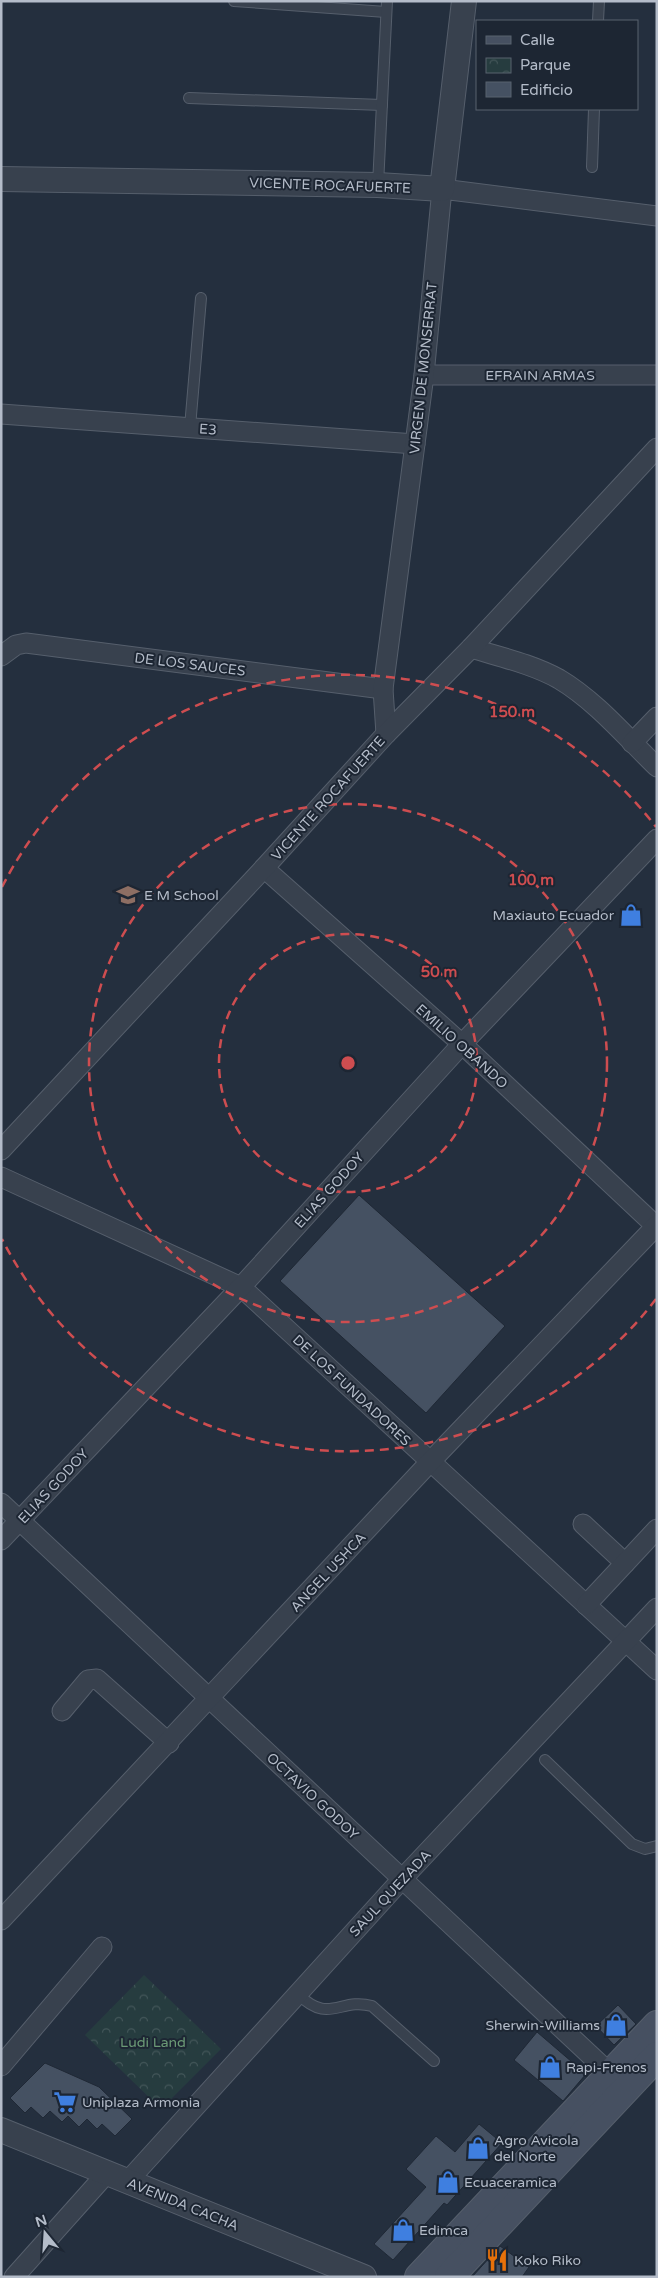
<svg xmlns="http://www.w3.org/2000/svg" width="658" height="2278" font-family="'Varela Round',sans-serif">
  <defs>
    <pattern id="park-crowns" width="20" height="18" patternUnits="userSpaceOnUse" patternTransform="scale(1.25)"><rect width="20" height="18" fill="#263c3f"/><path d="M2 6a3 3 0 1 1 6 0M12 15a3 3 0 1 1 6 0" fill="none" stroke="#435659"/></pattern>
  </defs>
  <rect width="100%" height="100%" fill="#242f3e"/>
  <path fill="url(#park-crowns)" d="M144,1975l77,74 -60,60 -76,-74z"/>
  <g fill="#455162" stroke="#1f2835">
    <path d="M359,1195l146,131 -79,87 -146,-132z"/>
    <path d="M618,2005l18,19 -22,21 -18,-19z"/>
    <path d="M537,2032l49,42 -23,27 -49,-41z"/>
    <path d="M45,2063l54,24 33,32 -17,17 -13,-12 -5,5 -10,-10 -8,8 -11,-11 -6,6 -12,-11 -7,7 -12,-11 -6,6 -15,-15z"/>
    <path d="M479,2124l23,19 -55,62 -3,-2 -51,57 -19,-16 52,-57 -20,-18 30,-33 19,16z"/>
    <path d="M500,2246l29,21 -7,10h-50z"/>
  </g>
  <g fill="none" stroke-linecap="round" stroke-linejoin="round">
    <defs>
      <g id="service">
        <path d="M234,1l152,11"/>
        <path d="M598,21l1,-20"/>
        <path d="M189,98l193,7"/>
        <path d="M592,167l2,-58"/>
        <path d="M378,185l9,-184"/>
        <path d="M190,427l11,-129"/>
        <path d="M545,1760l87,84 13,5 12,-3"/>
        <path d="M298,1994c31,31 42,3 74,12l62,55"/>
      </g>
      <g id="minor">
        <path d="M424,375h233"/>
        <path d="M1,414l414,30"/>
        <path d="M471,648c29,9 61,16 88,31 37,22 67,58 98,88"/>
        <path d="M1,656l15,-11 10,-2 357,46"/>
        <path d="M386,734l-3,-45 41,-314 18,-186 215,27"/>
        <path d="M632,743l25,-26"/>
        <path d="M264,868l198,176 195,183"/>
        <path d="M1,1150l263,-282 122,-134 85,-86 186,-200"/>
        <path d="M1,1177l240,110 416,383"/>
        <path d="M1,1503l618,579"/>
        <path d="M583,1524l42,39"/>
        <path d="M1,1540l240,-253 221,-243 195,-205"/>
        <path d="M586,1605l71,-76"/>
        <path d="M62,1711l26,-31 9,-1 72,64"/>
        <path d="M1,1920l429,-458 227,-237"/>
        <path d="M1,2066l101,-119"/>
        <path d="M127,2182l275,-303 255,-271"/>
        <path d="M14,2277l93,-104"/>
      </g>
      <g id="tertiary">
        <path d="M1,179l377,6 64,4 22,-188"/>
        <path d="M1,2130l363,147"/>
      </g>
      <g id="secondary">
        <path d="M419,2277l238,-252"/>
        <path d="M449,2277l208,-221"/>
      </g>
    </defs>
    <use href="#service" stroke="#565f6c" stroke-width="12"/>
    <use href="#minor" stroke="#565f6c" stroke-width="21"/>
    <use href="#tertiary" stroke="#565f6c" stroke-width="26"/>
    <use href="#secondary" stroke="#565f6c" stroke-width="30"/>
    <use href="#service" stroke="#38414e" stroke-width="10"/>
    <use href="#minor" stroke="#38414e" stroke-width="19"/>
    <use href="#tertiary" stroke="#38414e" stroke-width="24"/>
    <use href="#secondary" stroke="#465061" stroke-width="28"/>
  </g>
  <g fill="none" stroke="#ce4d50" stroke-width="2.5" stroke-dasharray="9 6">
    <circle cx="348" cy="1063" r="129"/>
    <circle cx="348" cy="1063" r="259"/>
    <path d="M656 1299A388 388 0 0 1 2 1239M2 887A388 388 0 0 1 656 827"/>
  </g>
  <defs>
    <symbol id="school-bare" viewBox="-9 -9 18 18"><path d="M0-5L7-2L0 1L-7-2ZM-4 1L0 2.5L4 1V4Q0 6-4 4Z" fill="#8d6e63" stroke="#1d2633" stroke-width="2.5" paint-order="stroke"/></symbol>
    <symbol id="shop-bare" viewBox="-9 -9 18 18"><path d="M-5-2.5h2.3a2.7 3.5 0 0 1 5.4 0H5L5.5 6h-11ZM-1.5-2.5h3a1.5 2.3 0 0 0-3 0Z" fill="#3f7fe0" stroke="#1d2633" stroke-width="2.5" paint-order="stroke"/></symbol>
    <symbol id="supermarket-bare" viewBox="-9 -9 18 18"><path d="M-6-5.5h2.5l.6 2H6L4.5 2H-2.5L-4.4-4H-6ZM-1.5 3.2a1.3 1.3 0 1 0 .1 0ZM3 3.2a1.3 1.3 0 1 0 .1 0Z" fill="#3f7fe0" stroke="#1d2633" stroke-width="2.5" paint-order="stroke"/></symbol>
    <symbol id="restaurant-bare" viewBox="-9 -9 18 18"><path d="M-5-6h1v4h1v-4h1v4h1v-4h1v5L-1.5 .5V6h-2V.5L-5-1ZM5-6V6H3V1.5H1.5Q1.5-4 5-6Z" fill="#e8710a" stroke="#1d2633" stroke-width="2.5" paint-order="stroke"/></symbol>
  </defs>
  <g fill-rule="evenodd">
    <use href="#school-bare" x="112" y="879" width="32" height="32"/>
    <use href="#shop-bare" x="615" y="899" width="32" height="32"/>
    <use href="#shop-bare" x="600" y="2009" width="32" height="32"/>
    <use href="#shop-bare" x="534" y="2051" width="32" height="32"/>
    <use href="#supermarket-bare" x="49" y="2086" width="32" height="32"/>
    <use href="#shop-bare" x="462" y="2132" width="32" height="32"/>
    <use href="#shop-bare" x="432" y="2166" width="32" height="32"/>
    <use href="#shop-bare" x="387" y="2214" width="32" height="32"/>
    <use href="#restaurant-bare" x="481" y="2244" width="32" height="32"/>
  </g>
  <g text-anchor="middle" stroke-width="4" stroke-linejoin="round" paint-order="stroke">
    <g font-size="14" fill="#b4bcc9" stroke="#1d2633">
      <text transform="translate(330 185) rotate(2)" y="5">VICENTE ROCAFUERTE</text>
      <text transform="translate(423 368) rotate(-84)" y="5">VIRGEN DE MONSERRAT</text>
      <text x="540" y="380">EFRAIN ARMAS</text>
      <text transform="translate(208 429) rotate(4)" y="5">E3</text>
      <text transform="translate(190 664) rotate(7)" y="5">DE LOS SAUCES</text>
      <text transform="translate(328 798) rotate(-48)" y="5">VICENTE ROCAFUERTE</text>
      <text transform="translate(462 1046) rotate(42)" y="5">EMILIO OBANDO</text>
      <text transform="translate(329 1190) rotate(-48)" y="5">ELIAS GODOY</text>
      <text transform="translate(352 1390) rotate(43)" y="5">DE LOS FUNDADORES</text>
      <text transform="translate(53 1486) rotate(-47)" y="5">ELIAS GODOY</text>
      <text transform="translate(328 1572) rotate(-47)" y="5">ANGEL USHCA</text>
      <text transform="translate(313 1796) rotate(43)" y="5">OCTAVIO GODOY</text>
      <text transform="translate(390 1893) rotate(-47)" y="5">SAUL QUEZADA</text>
      <text transform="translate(183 2204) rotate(22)" y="5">AVENIDA CACHA</text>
    </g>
    <g font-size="14" fill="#b4bcc9" stroke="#1d2633" text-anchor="start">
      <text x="144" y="900">E M School</text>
      <text x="614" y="920" text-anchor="end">Maxiauto Ecuador</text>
      <text x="600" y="2030" text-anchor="end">Sherwin-Williams</text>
      <text x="566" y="2072">Rapi-Frenos</text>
      <text x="82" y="2107">Uniplaza Armonia</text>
      <text x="494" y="2145">Agro Avicola<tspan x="494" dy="16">del Norte</tspan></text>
      <text x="464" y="2187">Ecuaceramica</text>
      <text x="419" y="2235">Edimca</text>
      <text x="514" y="2265">Koko Riko</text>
    </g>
    <g font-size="14" fill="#6b9a76" stroke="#1d2633">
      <text x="153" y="2047">Ludi Land</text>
    </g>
  </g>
  <circle cx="348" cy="1063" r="8" fill="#ce4d50" stroke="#1d2633" stroke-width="2.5"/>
  <g font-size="15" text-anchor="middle" font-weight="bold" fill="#ce4d50" stroke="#1d2633" stroke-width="4" stroke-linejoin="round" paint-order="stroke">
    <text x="512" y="717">150 m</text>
    <text x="531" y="885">100 m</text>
    <text x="439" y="977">50 m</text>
  </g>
  <rect width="658" height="2278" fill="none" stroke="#b4bcc9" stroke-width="5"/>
  <rect x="476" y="20" width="162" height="90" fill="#1d2633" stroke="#59626f"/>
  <rect x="486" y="36" width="25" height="8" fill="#465061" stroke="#59626f"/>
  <text x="520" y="45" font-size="15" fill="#b4bcc9">Calle</text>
  <rect x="486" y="58" width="25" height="15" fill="url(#park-crowns)" stroke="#59626f"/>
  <text x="520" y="70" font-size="15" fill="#b4bcc9">Parque</text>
  <rect x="486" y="82" width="25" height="15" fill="#455162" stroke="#59626f"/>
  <text x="520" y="95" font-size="15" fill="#b4bcc9">Edificio</text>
  <g transform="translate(45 2233) rotate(342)" stroke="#1d2633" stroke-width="4" paint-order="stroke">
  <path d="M0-4L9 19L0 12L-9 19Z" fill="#b4bcc9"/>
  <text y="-8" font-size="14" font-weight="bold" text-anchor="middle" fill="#b4bcc9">N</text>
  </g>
</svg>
